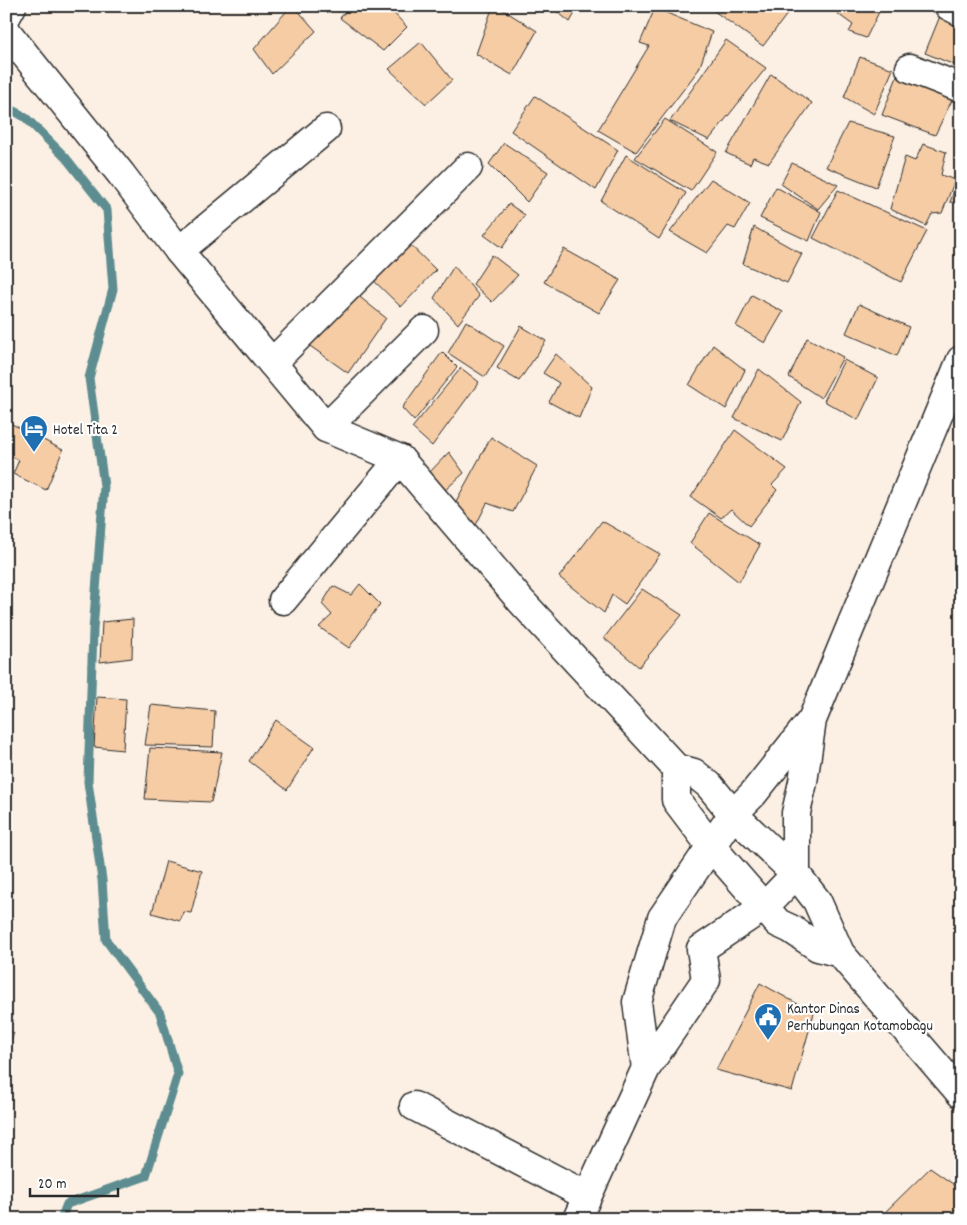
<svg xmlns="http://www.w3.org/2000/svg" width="967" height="1225" font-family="Dekko,sans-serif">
  <rect width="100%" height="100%" fill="#fcf0e4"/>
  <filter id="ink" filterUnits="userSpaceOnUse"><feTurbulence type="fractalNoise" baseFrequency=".02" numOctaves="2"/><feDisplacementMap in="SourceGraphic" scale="10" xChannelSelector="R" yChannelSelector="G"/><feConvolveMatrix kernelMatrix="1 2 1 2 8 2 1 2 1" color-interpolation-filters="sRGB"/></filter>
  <g filter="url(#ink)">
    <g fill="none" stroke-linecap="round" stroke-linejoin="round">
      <path stroke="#5d8d90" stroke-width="9" d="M6,106l20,12 40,40 41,52 6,79 -24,89 15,108 -11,144 -5,152 14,98 4,60 54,73 18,61 -32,102 -79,28 -6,15"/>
    </g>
    <g fill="#f6cca5" stroke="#2b2b2b">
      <path d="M291,6h3l22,25 -44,43 -18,-25z"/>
      <path d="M350,6h37l20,21 -24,24 -43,-33z"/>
      <path d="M493,6h4l40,25 -25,44 -36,-21z"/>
      <path d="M550,6h29l-9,16z"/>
      <path d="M707,6h80l4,3 -28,37z"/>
      <path d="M843,6h39l-16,32 -17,-6 4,-7 -15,-11z"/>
      <path d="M655,8l57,24 -13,37 -63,83 -38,-22 51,-84 -9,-3z"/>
      <path d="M940,16l21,8v32l-4,10 -32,-13z"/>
      <path d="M726,40l40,28 -57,72 -39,-19z"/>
      <path d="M421,42l31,38 -26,24 -37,-35z"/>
      <path d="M860,57l33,12 -19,45 -30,-17z"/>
      <path d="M900,69l54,27 -19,39 -53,-20z"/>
      <path d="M771,74l41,29 -43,60 -16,-6 -3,7 -24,-11z"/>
      <path d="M535,96l83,54 -22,40 -85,-59z"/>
      <path d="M665,119l52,33 -26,39 -56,-33z"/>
      <path d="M848,123l47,13 -19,51 -50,-20z"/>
      <path d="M504,143l44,29 -21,30 -38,-38z"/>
      <path d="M923,144l23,8 -5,23 14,5 -13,33 -10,1 -6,12 -36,-17 15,-52 10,4z"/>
      <path d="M626,155l60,38 -27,46 -58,-38z"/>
      <path d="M792,163l46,22 -20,24 -37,-25z"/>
      <path d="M961,170v34l-11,-2z"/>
      <path d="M711,179l39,24 -15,26 -7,-3 -21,27 -37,-21z"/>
      <path d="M776,187l45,25 -12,29 -49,-23z"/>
      <path d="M838,190l89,41 -26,51 -88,-44z"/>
      <path d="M509,204l16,11 -23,33 -18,-13z"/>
      <path d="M754,227l48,27 -15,29 -44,-19z"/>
      <path d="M403,238l33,32 -35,37 -34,-33z"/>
      <path d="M564,249l56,31 -21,33 -55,-31z"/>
      <path d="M492,255l26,20 -26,27 -19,-18z"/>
      <path d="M454,266l25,30 -21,28 -24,-26z"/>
      <path d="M351,290l35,28 -38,55 -38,-27z"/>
      <path d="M752,295l31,17 -18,31 -29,-17z"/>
      <path d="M859,304l50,23 -12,29 -51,-23z"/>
      <path d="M466,321l38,25 -19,31 -37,-24z"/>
      <path d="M521,326l25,15 -27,40 -22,-13z"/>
      <path d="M807,338l36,19 -22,41 -32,-21z"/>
      <path d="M713,345l32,25 -19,39 -37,-24z"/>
      <path d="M442,352l15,15 -43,54 -12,-13z"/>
      <path d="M556,354l36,33 -13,31 -30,-16 10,-19 -16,-10z"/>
      <path d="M844,360l34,18 -20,42 -34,-19z"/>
      <path d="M461,368l18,14 -47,64 -20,-18z"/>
      <path d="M759,369l42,33 -19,39 -48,-23z"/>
      <path d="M6,421l57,29 -17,40 -33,-16 6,-14 -8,-4 -5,10z"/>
      <path d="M735,430l52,39 -15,16 5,5 -28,36 -18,-17 -10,9 -30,-21z"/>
      <path d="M491,437l46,29 -24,46 -26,-9 -12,24 -21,-22z"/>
      <path d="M449,452l15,21 -20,18 -16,-17z"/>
      <path d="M709,513l51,32 -21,37 -49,-39z"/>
      <path d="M602,521l58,33 -35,50 -13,-9 -8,18 -45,-36z"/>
      <path d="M360,584l20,20 -31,44 -30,-21 13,-12 -10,-11 11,-18 18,9z"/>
      <path d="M642,589l40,26 -43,52 -35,-29z"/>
      <path d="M133,619l-1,39 -32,4 2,-40z"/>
      <path d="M97,697l29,2 -3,51 -29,-3z"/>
      <path d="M151,705l64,6 -2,36 -68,-2z"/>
      <path d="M276,720l38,27 -27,43 -38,-29z"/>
      <path d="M150,748l72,4 -11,50 -66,-3z"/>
      <path d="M166,861l36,10 -11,42 -7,-1 -4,9 -28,-8z"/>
      <path d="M760,983l54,30 -22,78 -76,-21z"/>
      <path d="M6,1030l8,3 -8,20z"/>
      <path d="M930,1168l23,16 8,17v3l-15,15h-68z"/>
    </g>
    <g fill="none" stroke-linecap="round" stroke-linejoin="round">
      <defs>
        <g id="minor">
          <path d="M949,6l12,6"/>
          <path d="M910,68l51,20"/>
          <path d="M179,251l147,-122"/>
          <path d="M272,363l196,-196"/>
          <path d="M326,428l98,-98"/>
          <path d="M283,600l117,-141"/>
          <path d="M646,1068l-9,-66 25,-84 60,-88 11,-16 20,-20 58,-73"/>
          <path d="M414,1106l173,90"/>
          <path d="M577,1219l69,-151 60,-88 -5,-31 64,-43 31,-32v-61l7,-31 9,-62 149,-360"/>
        </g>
        <g id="highway">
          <path d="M6,17l6,-11"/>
          <path d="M6,31l115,143 58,77 147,177 74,31 121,142 155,167 18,5 15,12 24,29 63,60 21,27 23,52 121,141"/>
          <path d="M676,768v32l34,45 68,78 13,6 27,18 22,6"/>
        </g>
      </defs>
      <use href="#minor" stroke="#2b2b2b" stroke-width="31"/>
      <use href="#highway" stroke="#2b2b2b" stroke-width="31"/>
      <use href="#minor" stroke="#fff" stroke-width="28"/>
      <use href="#highway" stroke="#fff" stroke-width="28"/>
    </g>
  </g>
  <defs>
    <symbol id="hotel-pin" viewBox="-11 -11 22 30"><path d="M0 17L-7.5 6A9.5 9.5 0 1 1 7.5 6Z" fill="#1f6fb2" stroke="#fff"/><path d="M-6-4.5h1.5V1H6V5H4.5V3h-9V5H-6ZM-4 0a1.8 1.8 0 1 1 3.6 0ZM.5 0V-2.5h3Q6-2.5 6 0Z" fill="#fff"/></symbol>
    <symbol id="civic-pin" viewBox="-11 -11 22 30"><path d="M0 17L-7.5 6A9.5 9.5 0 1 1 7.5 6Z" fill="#1f6fb2" stroke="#fff"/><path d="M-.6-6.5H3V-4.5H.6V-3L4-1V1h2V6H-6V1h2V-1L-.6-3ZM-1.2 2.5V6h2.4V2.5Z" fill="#fff"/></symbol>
  </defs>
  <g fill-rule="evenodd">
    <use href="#hotel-pin" x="18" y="413" width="32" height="43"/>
    <use href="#civic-pin" x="752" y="1001" width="32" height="43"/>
  </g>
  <g text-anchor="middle" stroke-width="4.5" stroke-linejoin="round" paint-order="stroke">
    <g font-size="15" fill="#2b2b2b" stroke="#fff" text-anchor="start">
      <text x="53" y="434">Hotel Tita 2</text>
      <text x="787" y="1013">Kantor Dinas<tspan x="787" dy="17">Perhubungan Kotamobagu</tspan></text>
    </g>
  </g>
  <rect width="967" height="1225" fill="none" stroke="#fff" stroke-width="25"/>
  <rect x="12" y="12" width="942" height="1200" fill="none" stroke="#2b2b2b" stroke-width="2" filter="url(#ink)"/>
  <path d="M30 1188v8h88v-8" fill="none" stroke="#2b2b2b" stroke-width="2.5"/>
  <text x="38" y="1188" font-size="15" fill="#2b2b2b" stroke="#ffffff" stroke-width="4" paint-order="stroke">20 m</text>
</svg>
